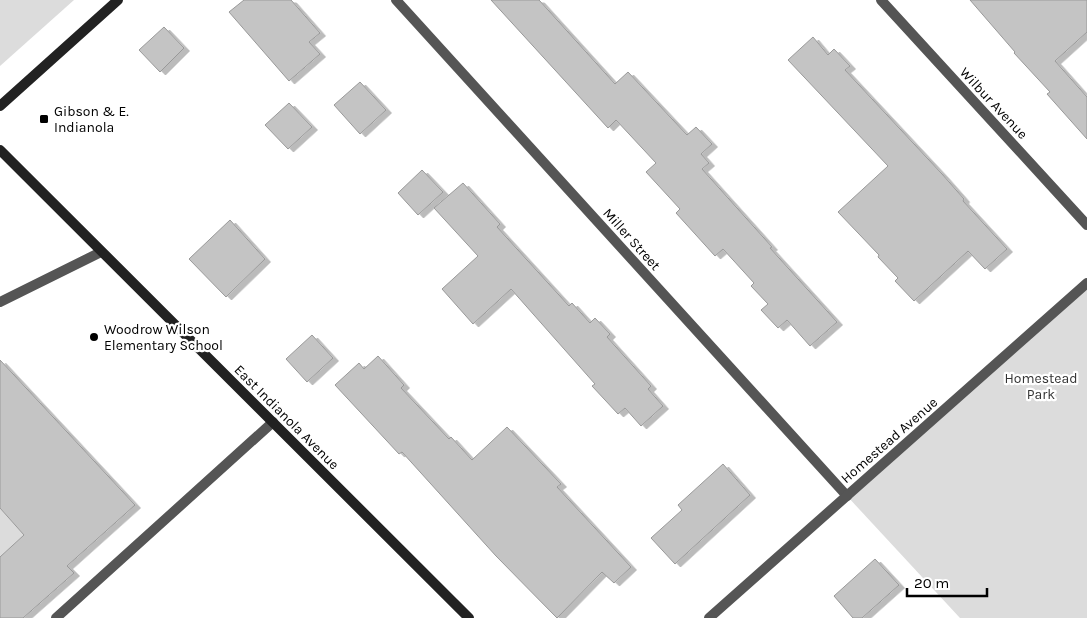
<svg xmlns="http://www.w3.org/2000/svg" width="1087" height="618" font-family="Karla,sans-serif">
  <defs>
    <filter id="shadow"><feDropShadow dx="5.5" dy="3" stdDeviation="0" flood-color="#0004"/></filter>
  </defs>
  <rect width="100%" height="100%" fill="#fff"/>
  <g fill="#dcdcdc">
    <path d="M0,0h74l-74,66z"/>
    <path d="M1087,284v334h-127l-113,-122z"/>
    <path d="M0,508l24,27 -24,22z"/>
  </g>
  <g fill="#c4c4c4" stroke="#999" filter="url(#shadow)">
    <path d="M244,0h47l29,33 -11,9 11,12 -31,27 -60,-69z"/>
    <path d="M491,0h48l76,84 13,-12 59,63 9,-8 16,17 -11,10 8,9 -7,6 70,78 -2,1 67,74 -27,24 -23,-26 -9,8 -17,-18 7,-6 -17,-18 3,-3 -31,-34 -8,7 -39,-43 4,-4 -34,-37 10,-9 -40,-43 -8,8z"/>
    <path d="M970,0h117v32l-32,29 32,36v42l-40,-45 3,-2 -36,-39 1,-1z"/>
    <path d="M164,27l20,21 -24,24 -21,-22z"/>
    <path d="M813,37l15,18 6,-6 16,17 -5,4 97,104 22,25 -1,2 44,48 -22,20 -17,-18 -54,50 -19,-20 3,-3 -20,-21 1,-2 -41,-43 50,-46 -100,-106z"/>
    <path d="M360,82l26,28 -26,24 -26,-29z"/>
    <path d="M289,103l23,24 -24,22 -23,-24z"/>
    <path d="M422,170l21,22 -25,23 -20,-22z"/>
    <path d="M463,183l37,41 -3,3 72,79 3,-3 18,20 5,-5 15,16 -3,3 44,49 -3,3 15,17 -22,20 -16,-18 -7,6 -26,-28 3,-2 -84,-95 -38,35 -31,-35 36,-33 -44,-48z"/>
    <path d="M230,220l35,39 -39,38 -37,-38z"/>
    <path d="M312,335l21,23 -26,24 -21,-23z"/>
    <path d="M378,356l26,29 -3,3 48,51 2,-2 21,23 35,-33 54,57 -4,3 74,80 -17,16 -12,-11 -45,46 -61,-62 -94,-104 -3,2 -64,-69 24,-22 5,6z"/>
    <path d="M0,360l135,145 -68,61 7,7 -51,45h-23v-61l24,-22 -24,-27z"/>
    <path d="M723,464l27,31 -75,69 -24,-26 31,-28 -4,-5z"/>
    <path d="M875,559l24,26 -37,33h-9l-19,-22z"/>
  </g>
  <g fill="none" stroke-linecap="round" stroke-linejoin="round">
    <g stroke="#555" stroke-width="10">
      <path d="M0,302l101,-50"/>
      <path d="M56,618l217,-196"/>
    </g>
    <g stroke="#555" stroke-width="10">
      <path d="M396,0l451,496"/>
      <path d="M881,0l206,225"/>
      <path d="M709,618l378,-335"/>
    </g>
    <g stroke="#222" stroke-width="10">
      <path d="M0,106l118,-106"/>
      <path d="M0,150l469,468"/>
    </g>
  </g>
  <g fill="#000" stroke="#fff" stroke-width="2">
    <rect x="39" y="114" width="10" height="10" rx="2.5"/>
    <circle cx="94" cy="337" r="5"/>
  </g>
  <g text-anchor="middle" stroke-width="4.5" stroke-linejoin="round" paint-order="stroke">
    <g font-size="14" fill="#000" stroke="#fff">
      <text transform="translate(994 103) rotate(47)" y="5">Wilbur Avenue</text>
      <text transform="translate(632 239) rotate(48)" y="5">Miller Street</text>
      <text transform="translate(287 417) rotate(45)" y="5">East Indianola Avenue</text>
      <text transform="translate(889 440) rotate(-41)" y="5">Homestead Avenue</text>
    </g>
    <g font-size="14" fill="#000" stroke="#fff" text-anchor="start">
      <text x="54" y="116">Gibson &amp; E.<tspan x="54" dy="16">Indianola</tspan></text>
      <text x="104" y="334">Woodrow Wilson<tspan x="104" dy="16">Elementary School</tspan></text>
    </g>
    <g font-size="14" fill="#333" stroke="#fff">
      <text x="1041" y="383">Homestead<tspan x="1041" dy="16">Park</tspan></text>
    </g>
  </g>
  <path d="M907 588v8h80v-8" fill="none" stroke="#000000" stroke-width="2.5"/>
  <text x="914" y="588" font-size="15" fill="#000000" stroke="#ffffff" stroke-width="4" paint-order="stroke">20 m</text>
</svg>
